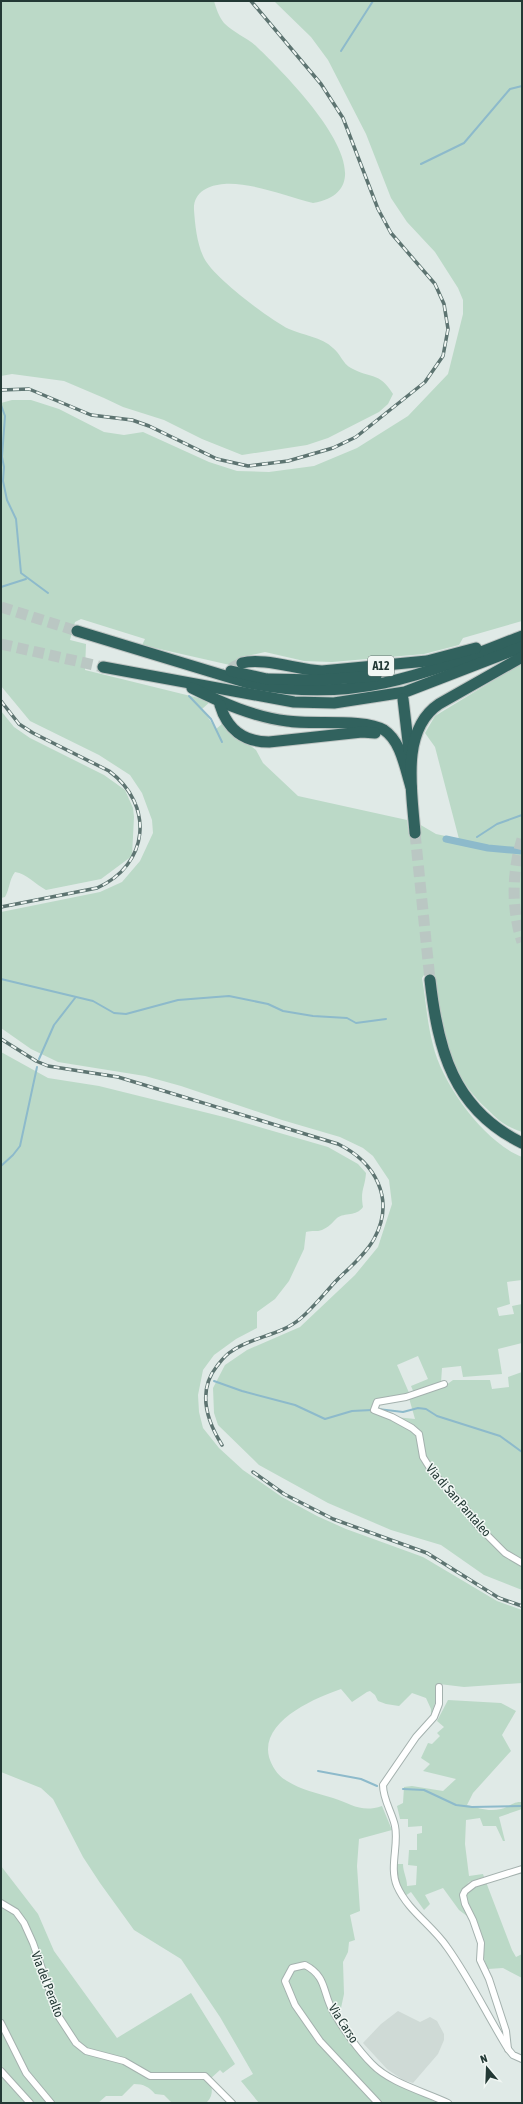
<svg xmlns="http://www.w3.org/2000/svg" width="523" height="2104" font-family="'Asap Condensed',sans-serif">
  <rect width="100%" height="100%" fill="#e0eae7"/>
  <path fill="#cfdad6" d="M398,2011l22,11 10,-5 7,4 7,13v6l-6,14 -25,29 -10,-3 -16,-11 -24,-26 18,-19z"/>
  <g fill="#bbd9c7">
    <path d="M1,1h213c2,7 5,16 10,22 10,10 22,14 32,23 27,26 145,141 57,157 -27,-7 -62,-21 -89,-19 -15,1 -31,8 -30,26 1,15 3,34 10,48 9,19 65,61 85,71 13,6 33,8 44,19 7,5 10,16 18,20 19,11 28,3 42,26l-5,10 -9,8 -51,26 -21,7 -65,10 -40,-16 -38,-19 -41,-13 -19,-9 -40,-17 -52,-7 -11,2z"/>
    <path d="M274,1h248v620l-59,17 -4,7 -35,9 -92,8 -28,-1 -39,-9 -27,6 5,10 -101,-23 3,-6 -64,-20 -6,3 -5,18 16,4 -1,26 126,31 -9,8 14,20 6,-5 34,26 7,13 35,33 109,24 2,15 11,-1 -1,-10 17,10 23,5 -24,-92 -10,-14 10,-17 87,-53v469c-17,-6 -22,-10 -35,-23 -39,-35 -44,-79 -53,-128v-7l-4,-3 -4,1 -4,6c4,22 5,45 11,67 9,39 51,97 89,112v123l-15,2 3,22 -13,4 2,8 15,-2 -2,-8 10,-2v39l-24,6 4,25 -39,3 -2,-11 -19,2 -1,15 -27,10 -3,-7 17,-7 -10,-23 -21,9 13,30 -36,6 -3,8 5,6 39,4 -6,-21 33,-10 11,-8h37l2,9 17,-2 -1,-10 14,-5v218l-38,-15 -43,-30 -50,-15 -63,-27 -69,-38 -41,-40 -4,-12 -1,-25 12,-23 22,-15 53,-23 55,-52 23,-28 14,-43 -3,-24 -16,-24 -10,-8 -23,-11 -58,-17 -101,-34 -36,-10 -87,-14 -27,-13 -30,-21v-116l99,-20 22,-10 18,-21 13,-28 -1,-13 -10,-27 -12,-18 -31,-20 -69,-34 -29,-35v-283l11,-3h19l28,9 45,23 20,3 19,-3 66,30 28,9 32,1 45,-6 43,-18 51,-32 40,-42 15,-60v-14l-5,-12 -23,-36 -28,-30 -16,-24 -25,-64 -38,-74 -17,-23z"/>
    <path d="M1,711l13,16 16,11 74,37 21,15 8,18 1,9 -2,39 -31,23 -55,11c-11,-6 -19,-16 -31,-18 -6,8 -5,16 -10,25l-4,1z"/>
    <path d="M1,1052l47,26 51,8 129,32 100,29 30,17 8,9c-1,15 -6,17 -3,34 -7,10 -18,5 -26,11 -5,5 -8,9 -15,12 -5,2 -10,0 -16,2l-2,17 -15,32 -14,18 -18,13v16l-21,11 -22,16 -11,15 -5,25 1,17 4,16 16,20 24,22 39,27 35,19 29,13 77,28 74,44 25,9v73l-58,4 -25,-3 -4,4v15l-4,12v-6l-5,-11 -14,-5 -13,13 -13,-2 -8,-3 -3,-6 -5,-4 -3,1 -15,10 -11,-13c-26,9 -81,32 -72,68 3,10 9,19 18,24 14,9 30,12 46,17 19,6 28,15 49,8l10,24 -33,9 -2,27 3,45 -10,4 5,25 -6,2 -1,10 -5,10 1,32 -6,28 39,50 61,31h-179l-18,-22 12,-7 -33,-57 -39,-58 -47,-29 -34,-47 -17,-26 -30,-58 -12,-11 -40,-16z"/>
    <path d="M448,1700l53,3 15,8 -14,24 9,16 -38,42 -6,12c12,3 21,7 34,4 9,-2 12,-8 21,-7v7l-23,8 6,24h-2l-7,-15h-13l-3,-8 -14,2 -1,24 4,32 14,-2 1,3 -15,5 -8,11 10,26 -12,-9 -16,-22 -18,7 5,9 -6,6 -13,-18 -6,4 -9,-19 1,-13h6c0,8 4,14 4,22l9,-1 1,-19 -9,-1 1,-15h8v-16l5,-1v-7l-14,1v-8h-8l-3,-13 6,-3 1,-16 8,-1 31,5 13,-12 -33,-8 7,-7 -9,-6 7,-15 4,1 8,-8 -3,-3 7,-6 -7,-6z"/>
    <path d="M1,1866l37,48 16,37 63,87 74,-45 44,71 -12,9 -3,-3 -10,9c2,9 4,17 -4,24h-34l-8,-8 -9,-1c-6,-7 -11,-10 -21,-10l-12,12h-16l-8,7h-63l-34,-36z"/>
    <path d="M486,1882l26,68 4,7 6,-3v24l-19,-10 -15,1c-7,-12 -4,-29 -10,-45 -3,-8 -15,-22 -12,-31 2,-8 14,-9 20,-11z"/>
    <path d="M1,2076l24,27h-24z"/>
  </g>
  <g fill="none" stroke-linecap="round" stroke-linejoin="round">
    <g stroke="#8dbacb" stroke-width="2">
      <path d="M341,51l32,-50"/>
      <path d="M421,164l43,-21 46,-54 12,-3"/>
      <path d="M1,405l4,11 -3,41 2,10 -1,14 4,19 9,19 5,54 27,20"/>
      <path d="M1,587l25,-8"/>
      <path d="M189,696l22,23 11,23"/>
      <path d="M477,837l20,-13 25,-9"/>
      <path d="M1,979l92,22 21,12 12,1 52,-14 51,-4 39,8 15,7 30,5 34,2 9,5 30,-4"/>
      <path d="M39,1059l15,-34 21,-27"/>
      <path d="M1,1166l12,-11 7,-9 17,-79"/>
      <path d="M214,1381l28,10 53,14 30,14 27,-8 20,-1"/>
      <path d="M378,1409l25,3 15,-4 8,1 11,7 63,20 22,16"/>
      <path d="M318,1771l43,8 16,7"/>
      <path d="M403,1789l21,1 32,15 16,2 50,-1"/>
    </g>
    <path stroke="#8dbacb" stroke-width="7" d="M446,839l42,9 34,3"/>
    <g stroke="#bac7c3" stroke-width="11" stroke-dasharray="11 5.5" stroke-linecap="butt">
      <path d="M1,607l76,24"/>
      <path d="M1,644l102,23"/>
      <path d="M218,697c-1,-17 9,-29 24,-34"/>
      <path d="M415,833l15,147"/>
      <path d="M522,839c-10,33 -11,69 0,103"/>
    </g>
    <defs>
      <g id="minor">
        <path d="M444,1384l-38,13 -29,5 -3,8 18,7 20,11 7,6 4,23 10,16 32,34 10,16 30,30 17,10"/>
        <path d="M439,1687v17l-5,13 -18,20 -33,48c0,15 9,27 12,41 4,19 -6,41 2,60 11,25 35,39 50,61 23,32 40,68 61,102l5,6 9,4"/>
        <path d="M1,1903l15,9 8,11 9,20 26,74 17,26 10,8 38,10 26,15h55l27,27"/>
        <path d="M1,2023l25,50 25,30"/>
        <path d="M508,2049l-2,-18 -17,-52 -9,-19 1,-17 -8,-23 -8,-16 -2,-9 2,-4 9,-7 48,-15"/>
        <path d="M1,2071l29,32"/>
        <path d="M378,2103l-58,-62 -25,-36 -10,-24 7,-13 13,-3c23,12 17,29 29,48 9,16 25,38 38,51 18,19 53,28 76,39"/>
      </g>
      <g id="motorway">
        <path d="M77,631l168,51c107,23 179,-7 277,-46"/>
        <path d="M242,663c21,-6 56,7 80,8l105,-10 49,-13"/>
        <path d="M103,667l191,35 40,1 71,-11 117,-45"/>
        <path d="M231,671l36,8 52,1 57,-4"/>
        <path d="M192,688c30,15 62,29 95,33 25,4 77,-3 97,9 17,11 21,38 27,57"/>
        <path d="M403,699l6,51"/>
        <path d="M220,705c7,24 24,37 49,37l93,-10 13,1"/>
        <path d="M415,833c-3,-41 -15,-103 24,-129l83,-47"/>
        <path d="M430,980c8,70 23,129 92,163"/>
      </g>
    </defs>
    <use href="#minor" stroke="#a4b1ae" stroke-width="8"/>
    <use href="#motorway" stroke="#bdc4c2" stroke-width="13"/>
    <use href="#minor" stroke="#fff" stroke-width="6"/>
    <use href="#motorway" stroke="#31625e" stroke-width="11"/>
    <defs>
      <g id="rail">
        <path d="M1,390l28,-1 62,26 41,5 17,6 68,33 31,7 40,-5 45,-13 23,-11 69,-55 18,-26 5,-27 -4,-25 -9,-20 -44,-51 -13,-24 -35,-91 -22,-34 -70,-83"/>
        <path d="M1,701l18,23 14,9 76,38c46,34 40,94 -12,117l-96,19"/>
        <path d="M1,1039l35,22 12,5 70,11 220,67c37,18 58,55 36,95 -9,16 -25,29 -38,42 -12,13 -23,27 -36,38 -19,16 -48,18 -68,32 -6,3 -11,10 -15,15 -20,25 -10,55 5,79"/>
        <path d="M253,1472l31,22 49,25 94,34 72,45 23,8"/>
      </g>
    </defs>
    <use href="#rail" stroke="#5d7471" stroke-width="3.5"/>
    <use href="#rail" stroke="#f1f7f4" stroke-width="2" stroke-dasharray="6" stroke-linecap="butt"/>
  </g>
  <g text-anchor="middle" stroke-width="3" stroke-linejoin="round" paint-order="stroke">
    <rect fill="#f1f7f4" stroke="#61726e" stroke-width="1" x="368" y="656" width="26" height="20" rx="3"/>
    <g font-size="12" font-weight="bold" fill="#233935">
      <text x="381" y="670">A12</text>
    </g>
    <g font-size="13" fill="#233935" stroke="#f1f7f4">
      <text transform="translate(459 1500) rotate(49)" y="5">Via di San Pantaleo</text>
      <text transform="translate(48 1984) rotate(69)" y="5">Via del Peralto</text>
      <text transform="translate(344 2023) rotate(57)" y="5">Via Carso</text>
    </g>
  </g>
  <rect width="523" height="2104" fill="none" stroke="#233935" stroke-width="4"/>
  <g transform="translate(487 2068) rotate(341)" stroke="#f1f7f4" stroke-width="3" paint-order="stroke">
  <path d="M0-3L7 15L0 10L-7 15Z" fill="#233935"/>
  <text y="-6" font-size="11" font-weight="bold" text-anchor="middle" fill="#233935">N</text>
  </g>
</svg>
